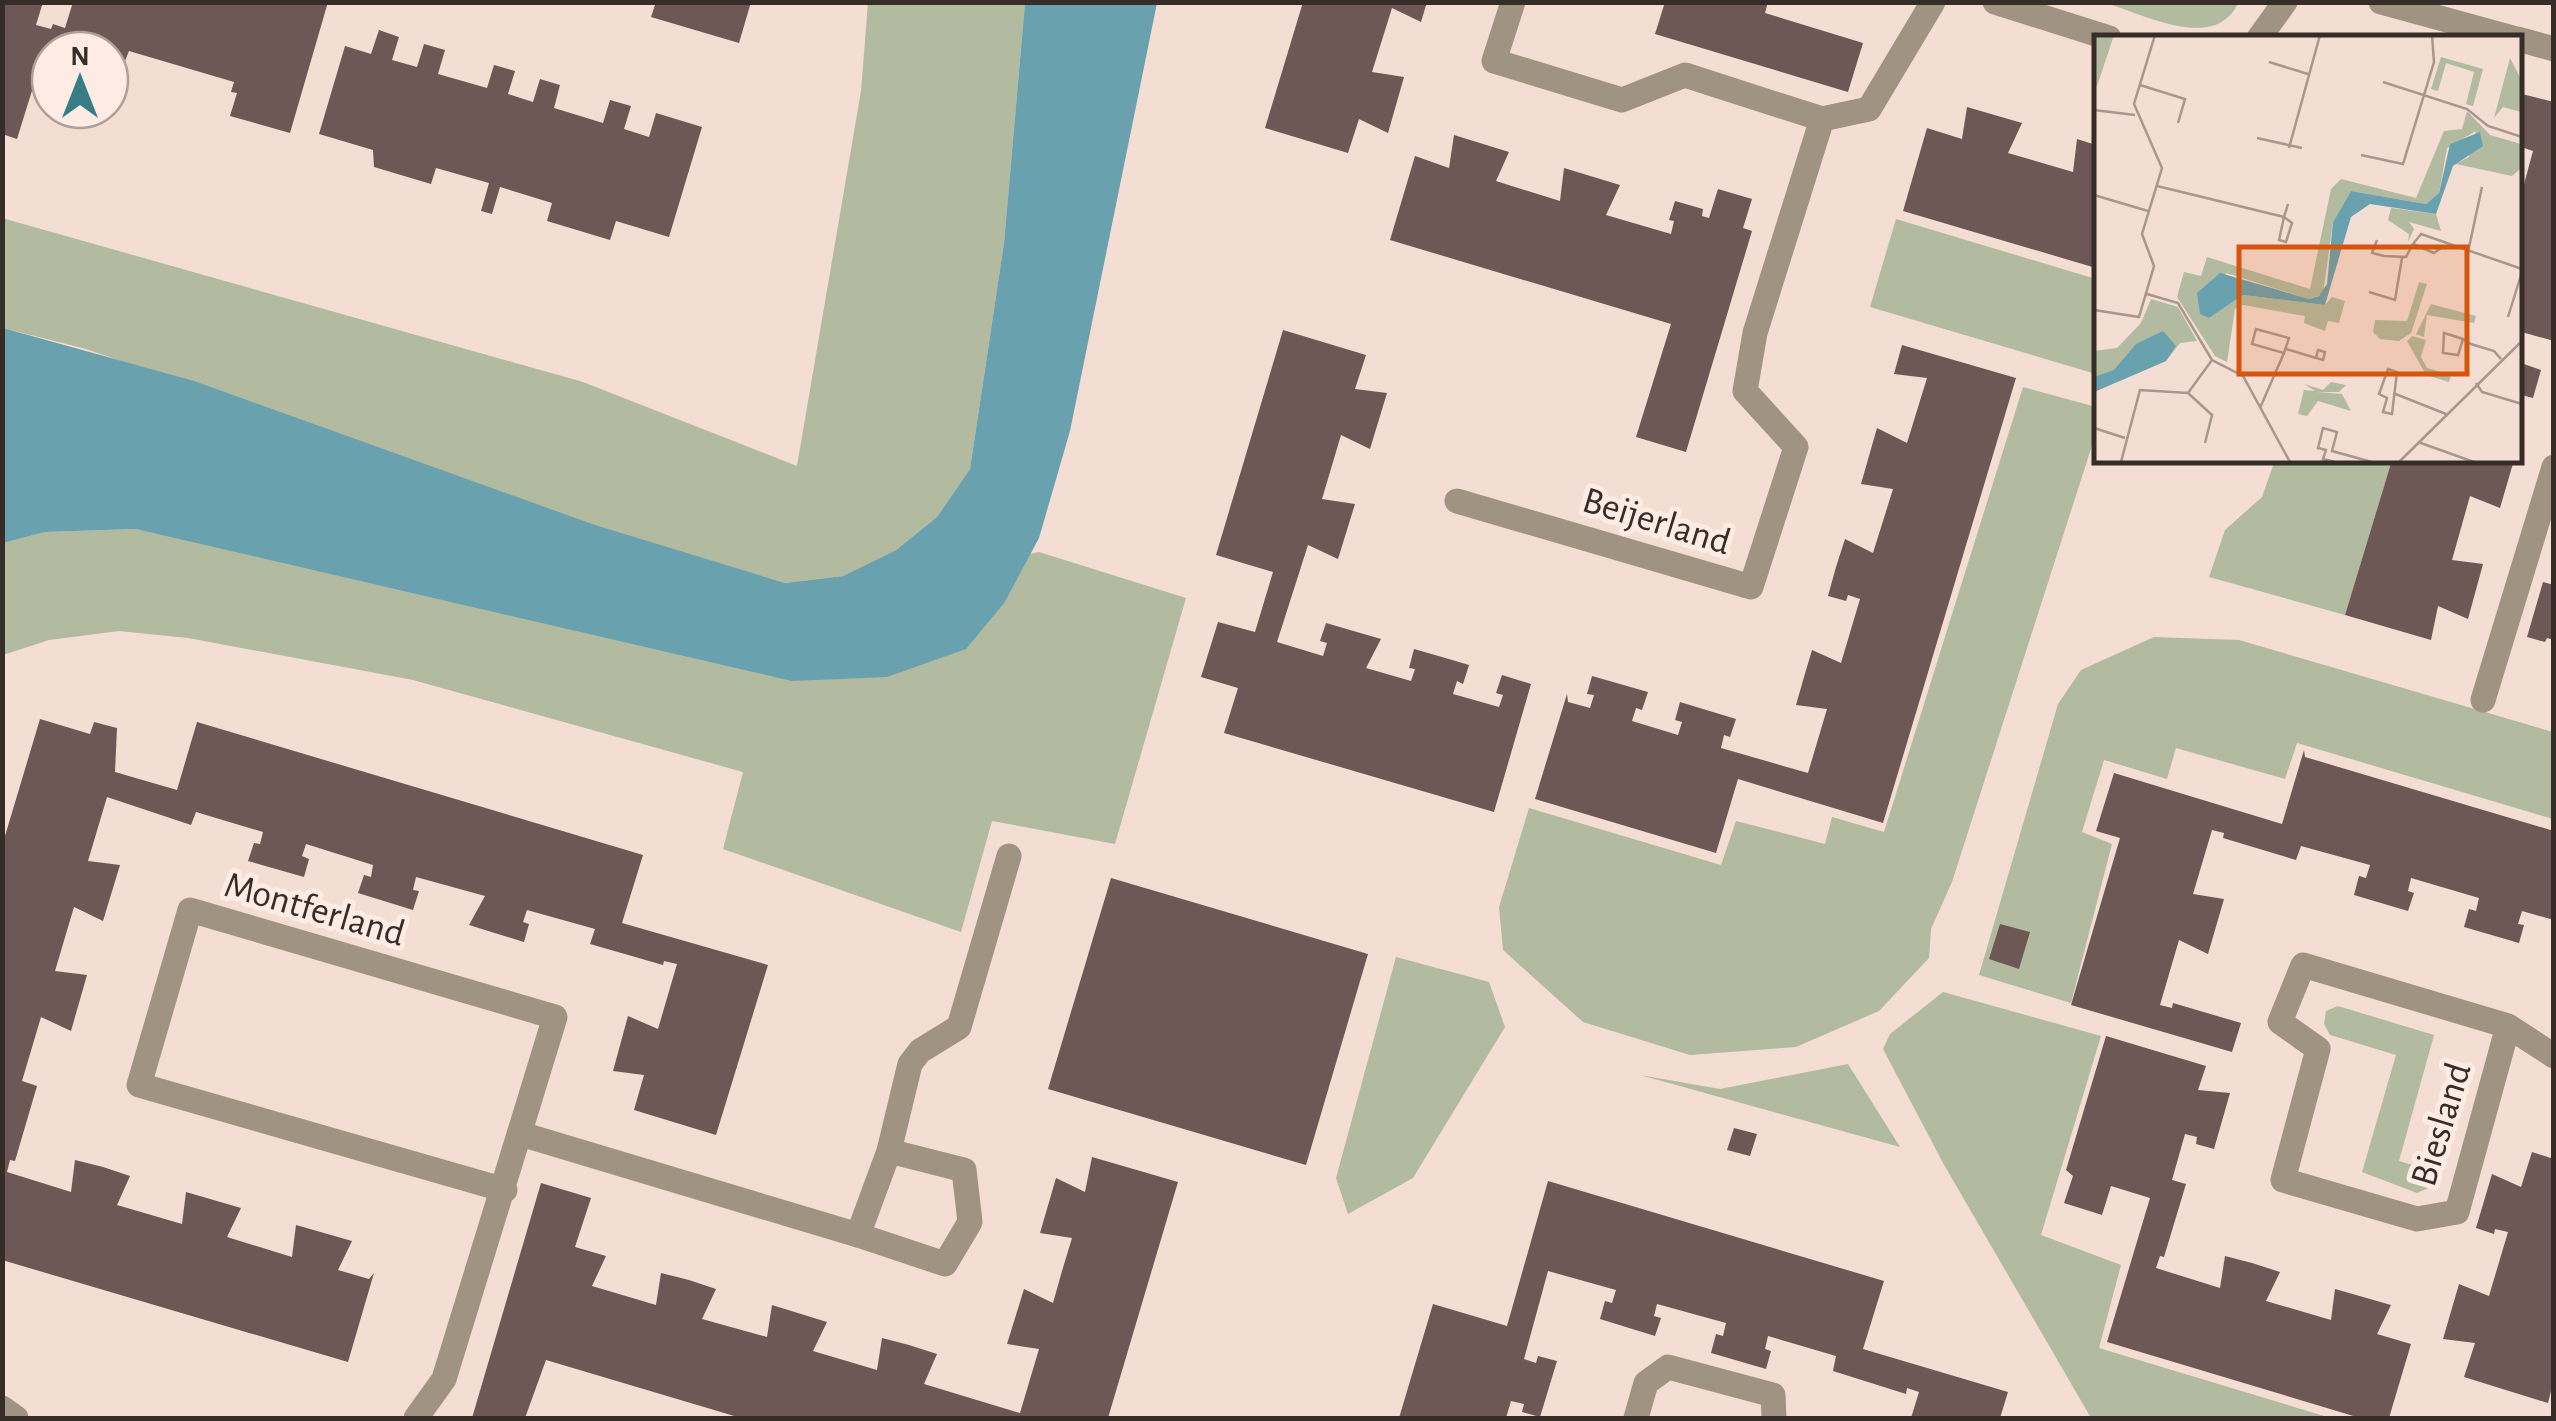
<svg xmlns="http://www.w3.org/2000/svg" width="2556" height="1421" font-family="'Alegreya Sans',sans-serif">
  <rect width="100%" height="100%" fill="#f4ddd2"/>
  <g fill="#b2bba0">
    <path d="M868,3h157l-21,240 -34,226 -33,48 -41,33 -53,26 -58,7 -190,-57 -509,-177 -83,-21 -1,-110 581,164 214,84 64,-375z"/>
    <path d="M2105,3l133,-1v1c-23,50 -94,11 -133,0z"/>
    <path d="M1896,219l200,60v95l-226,-67z"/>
    <path d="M2023,387l73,20v26l-144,449 -21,47 -2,29 -50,53 -83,36 -106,8 -107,-33 -80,-72 -4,-43 30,-99 192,57 15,-44 89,23 7,-27 52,15z"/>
    <path d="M2275,460h117l-47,155 -136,-38 16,-47 37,-33z"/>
    <path d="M136,529l869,73 25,-48 9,-2 147,46 -71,246 -123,-23 -31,111 -238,-83 20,-77 -330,-92 -225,-42 -69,-7 -70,9 -46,15v-112l42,-11z"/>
    <path d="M2154,637l85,3 314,92v87l-256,-76 -12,36 -109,-31 -9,31 -63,-19 -22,72 30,12 -41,159 -92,-28 79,-271 23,-34z"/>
    <path d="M1396,957l93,25 16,45 -92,151 -65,36 -12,-36z"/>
    <path d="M1943,992l158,44 -60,199 80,30 -22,83 232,70h-240l-148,-255 -60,-114 7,-15z"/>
    <path d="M2338,1006l96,29 -35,126 38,11 -4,14 -16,7 -55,-21 34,-117 -66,-20 -6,-11 2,-13z"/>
    <path d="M1848,1064l52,83 -260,-72 80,14z"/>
  </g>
  <path fill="#69a2ae" d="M1025,3h132l-87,428 -31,107 -34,64 -39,47 -79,28 -95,4 -656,-152 -91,3 -42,11v-215l191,53 401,144 190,58 58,-7 53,-26 41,-33 33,-48 34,-226z"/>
  <g fill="#6e5855">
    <path d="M2,2h41l-7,23 15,4 2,-5 12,4 8,-26h255l-38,131 -60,-17 7,-23 -6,-1 3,-10 -105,-31 -15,37 -4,-1v-37h-60v36l-15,-5 -18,58 -15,-5z"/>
    <path d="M656,2h95l-12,41 -88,-26z"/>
    <path d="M1303,2h124l-6,20 -29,-14 -20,64 32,5 -16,56 -29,-14 -11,34 -83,-25z"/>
    <path d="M1665,2h103l-3,11 98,30 -15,49 -193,-58z"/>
    <path d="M379,30l20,7 -7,23 25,7 7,-23 21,6 -7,24 49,14 7,-23 21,6 -7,23 25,8 7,-23 20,6 -6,23 49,15 7,-23 21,6 -7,23 25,8 7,-24 46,14 -33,110 -53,-16 -6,19 -63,-19 5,-18 -52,-16 -8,27 -11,-3 8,-28 -53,-15 -5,16 -57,-17 -1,-17 -54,-16 26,-88 26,8z"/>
    <path d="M2518,93l36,9v239l-36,-10v-125l15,-55 -15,-5z"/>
    <path d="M1967,107l55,16 -14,30 65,19 4,-33 19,6v123l-193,-57 24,-83 35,11z"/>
    <path d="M1454,135l55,17 -13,29 64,20 4,-33 56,17 -14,30 65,19 3,-13 -5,-1 6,-19 28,8 -1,7 7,2 9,-29 34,10 -9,29 9,3 -66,221 -50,-15 35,-113 -281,-84 25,-84 34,12z"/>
    <path d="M1283,330l83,25 -11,34 32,4 -17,56 -29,-14 -19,64 33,5 -17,55 -30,-14 -31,97 46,14 4,-13 -7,-2 6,-18 55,16 -15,29 45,13 4,-12 -6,-1 5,-19 28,8 27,8 -6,19 -6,-3 -4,13 46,13 4,-12 -7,-2 6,-18 29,9 -37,128 -270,-79 14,-45 -37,-11 17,-55 37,10 18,-60 -57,-17z"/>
    <path d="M1902,345l114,33 -133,445 -145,-44 -22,74 -181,-54 32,-105 1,8 22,6 4,-13 -7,-1 5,-18 56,16 -6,18 -6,-2 -4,13 46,14 4,-13 -7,-2 5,-18 56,17 -6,18 -6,-2 -3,13 87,25 19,-64 -31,-4 8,-28 8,-27 29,13 19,-64 -12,-4 -2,6 -18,-5 8,-29 9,-28 28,14 20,-64 -32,-5 16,-56 30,15 20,-65 -33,-4z"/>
    <path d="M2518,362l23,8 -8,28 -15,-4z"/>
    <path d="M2392,460h122l-14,48 -30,-12 -18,64 31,4 -15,55 -30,-13 -7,34 -86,-25z"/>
    <path d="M2543,582l11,3v55l-7,-2 -2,4 -18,-5z"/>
    <path d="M40,719l50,15 4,-12 23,6 -2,44 62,18 20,-68 446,133 -21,68 146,42 -52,170 -82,-25 10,-35 -31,-4 15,-55 30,13 19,-65 -13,-3 -1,4 -73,-21 5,-15 -68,-19 -4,12 6,2 -5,18 -55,-17 16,-29 -69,-19 -3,13 6,1 -6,19 -55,-17 6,-18 7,2 2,-12 -67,-21 -4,12 7,3 -5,18 -56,-16 6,-18 6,1 3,-12 -67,-20 -5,13 -84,-28 -19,64 32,4 -17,56 -29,-14 -19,64 32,4 -16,56 -30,-14 -19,64 15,5 -22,75 -5,-1 -3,12 64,20 4,-32 28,7 27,9 -13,29 65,19 4,-32 55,16 -14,29 65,20 4,-32 56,16 -14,29 31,9 5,-6 -26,89 -346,-102v-414z"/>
    <path d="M2304,750l1,7 249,74v89l-32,-9 -4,13 6,1 -5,18 -55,-16 5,-18 7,2 3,-13 -68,-20 -3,13 6,2 -6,18 -54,-16 5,-19 7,2 4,-13 -69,-19 -5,14 -73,-22 1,-5 -12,-3 -19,64 31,5 -16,55 -29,-14 -19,65 12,3 1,-5 68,20 -9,29 -161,-47 49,-167 -24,-7 18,-58 168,51z"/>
    <path d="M1111,878l257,76 -62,211 -258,-76z"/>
    <path d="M2000,924l30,8 -11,37 -30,-10z"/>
    <path d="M2106,1036l100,30 -8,24 32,3 -16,56 -18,-5 1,-7 -12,-3 -13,46 14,4 -22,73 -4,-1 -4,12 64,20 5,-32 27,7 28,9 -14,29 65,19 4,-31 56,16 -14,29 34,10 -22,74h-29l-253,-76 43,-144 -39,-12 -9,29 -38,-12 9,-27 -7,-6z"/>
    <path d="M1734,1128l23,6 -7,22 -23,-6z"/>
    <path d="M2532,1152l22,7v220l-6,24 -84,-26 11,-34 -32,-4 16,-55 30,12 19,-64 -13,-3 -1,5 -18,-6 16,-54 29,13z"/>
    <path d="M1092,1157l86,25 -70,236h-367l-195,-58 -21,58h-53l69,-235 50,15 -16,49 31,9 -14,30 64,19 5,-32 28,7 27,9 -14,30 65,18 5,-32 55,17 -14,29 64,19 5,-32 27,7 28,9 -13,30 96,29 19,-64 -32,-5 17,-55 29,14 9,-32 10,-33 -32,-5 16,-55 29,14z"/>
    <path d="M1548,1181l336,100 -21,68 145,43 -8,26h-89l8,-26 -12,-4 -1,6 -73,-23 3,-15 -68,-20 -3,13 6,2 -5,18 -55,-16 5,-19 7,2 3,-13 -69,-19 -3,12 7,2 -6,18 -55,-17 5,-18 7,2 4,-13 -68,-19 -24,88 12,4 2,-7 19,5 -17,56 -18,-5 2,-8 -13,-3 -5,17h-107l34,-114 74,22z"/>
  </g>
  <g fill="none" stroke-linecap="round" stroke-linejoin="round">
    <g stroke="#a09382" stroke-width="25">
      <path d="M1513,2l-19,59 128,39 63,-25 137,44 47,-10 64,-107"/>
      <path d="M1995,2l114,36"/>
      <path d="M2381,2l132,36"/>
      <path d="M2259,38l26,-36"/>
      <path d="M2518,39l36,10"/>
      <path d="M1457,501l294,86 45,-140 -51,-56 10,-58 67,-214"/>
      <path d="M2483,700l71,-233"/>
      <path d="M2508,1026l-51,186 -40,7 -134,-39 35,-131 -38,-27 23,-57 205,61 46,30"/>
      <path d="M521,1134l337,101"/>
      <path d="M889,1151l75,19 6,52 -25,42 -87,-29 31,-84 21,-87 10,-13 39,-24 50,-171"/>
      <path d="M2,1408l14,10"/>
      <path d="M416,1418l28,-39 111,-362 -365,-107 -51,175 366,105"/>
      <path d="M1636,1418l10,-35 22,-16 105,28 1,23"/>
    </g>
  </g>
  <g text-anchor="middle" stroke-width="10" stroke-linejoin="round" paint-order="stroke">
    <g font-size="38" fill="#362d29" stroke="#feebe3">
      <text transform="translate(1657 520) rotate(17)" y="13">Beijerland</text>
      <text transform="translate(315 908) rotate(16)" y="13">Montferland</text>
      <text transform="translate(2440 1124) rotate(-73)" y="13">Biesland</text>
    </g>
  </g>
  <g transform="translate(2094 35)">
    <rect width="428" height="428" fill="#f4ddd2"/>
    <path d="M0,0h20l-17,51 -3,-1zM347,22l42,12 -10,37 -7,-2 8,-32 -28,-9 -8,28 -7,-2zM416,23l11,21v33l-18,-5 -9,11zM373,76l23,24 31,9 -1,25 -8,7 -56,-12 13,-7 7,-26 -29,17 -8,45 -13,11 -75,-13 -18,31 -10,72 -14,5 -83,-26 -13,42 30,-20 82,10 7,-8 13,4 -6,22 -11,-2 -3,10 -21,-8 1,-7 -62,-11 -8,4 -8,53 -12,-6 -38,-59 7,-25 17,4 6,-19 103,32 21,-100 10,-10 75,19 28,-67 18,-2zM297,173l45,6 5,17 -32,-9 5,7 -6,13 1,-8 -21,-14zM325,247l8,2 -16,49 -12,8 -19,-2 -7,-7 2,-12 32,1zM57,264l27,8 19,34 -17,2 -14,18 -72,31v-41l23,-3 24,-25zM337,269l45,12 -2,7 -47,-8 -3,22 -8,-3zM318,301l14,4 -5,17 6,11 24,7 -2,7 -23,-7 -19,-34zM237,347l15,3 -7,7h-22l25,2 9,17 -33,-10 -11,15 -9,-2 6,-24 11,1 -11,-7 19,6z" fill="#b2bba0"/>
    <path d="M386,97l3,14 -30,20 -17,48 -66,-10 -19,13 -26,88 -82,-10 -34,23 -9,-4 -3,-21 23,-20 89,26 10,-3 8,-12 6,-62 18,-31 75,13 13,-11 11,-49zM69,296l13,15 -10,15 -72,31v-15l20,-7 22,-26z" fill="#69a2ae"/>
    <path fill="none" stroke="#a8978e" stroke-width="2.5" d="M175,27l39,12M289,47l84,27 21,17 34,11M46,50l45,14 -7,24M0,75l41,5M163,103l45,10M195,113l31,-113M267,120l42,9 31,-102 -2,-27M63,151l127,31 8,6 -6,19 -7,-2 5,-23 4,-13M0,160l54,16M283,205l-5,13 12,3 22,1 7,-13M350,211l-10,7 -21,-9 8,-10 101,35M374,217l14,-65M275,257l26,8 7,-42M53,259l31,9 34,57 31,16 47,86M0,275l45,7 15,-51 -12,-32 20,-66 -28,-64 21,-69M414,282l14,-45M369,304l-5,16 -15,-2 1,-20 19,6 8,5 23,7 7,8M192,314l30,9M224,315l7,2 -2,8 -7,-2zM294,334l9,3 -5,42 -9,-2 4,-14 -8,-4zM382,348l6,9 40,12M94,358l24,22 -7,28M299,358l53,21M166,373l24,-55 -32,-9 4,-15 33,9 -5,15M0,393l31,10M324,407l56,20M27,427l19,-72 48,3 24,-33M241,427l-12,-3 3,-9 -8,-2 5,-20 14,4 -5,19 40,11M305,427l123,-121"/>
    <path fill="#d6550f" fill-opacity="0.15" stroke="#d6550f" stroke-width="5" d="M145,212h228v127h-228z"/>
    <rect width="428" height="428" fill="none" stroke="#362d29" stroke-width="5"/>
  </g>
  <rect width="2556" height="1421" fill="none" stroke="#362d29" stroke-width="10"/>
  <g transform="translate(80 80)"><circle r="48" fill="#feebe3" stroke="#ae9f99" stroke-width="2.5"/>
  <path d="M0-8L18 38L0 25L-18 38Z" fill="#367d86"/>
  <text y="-15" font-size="28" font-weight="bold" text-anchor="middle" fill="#362d29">N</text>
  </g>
</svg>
